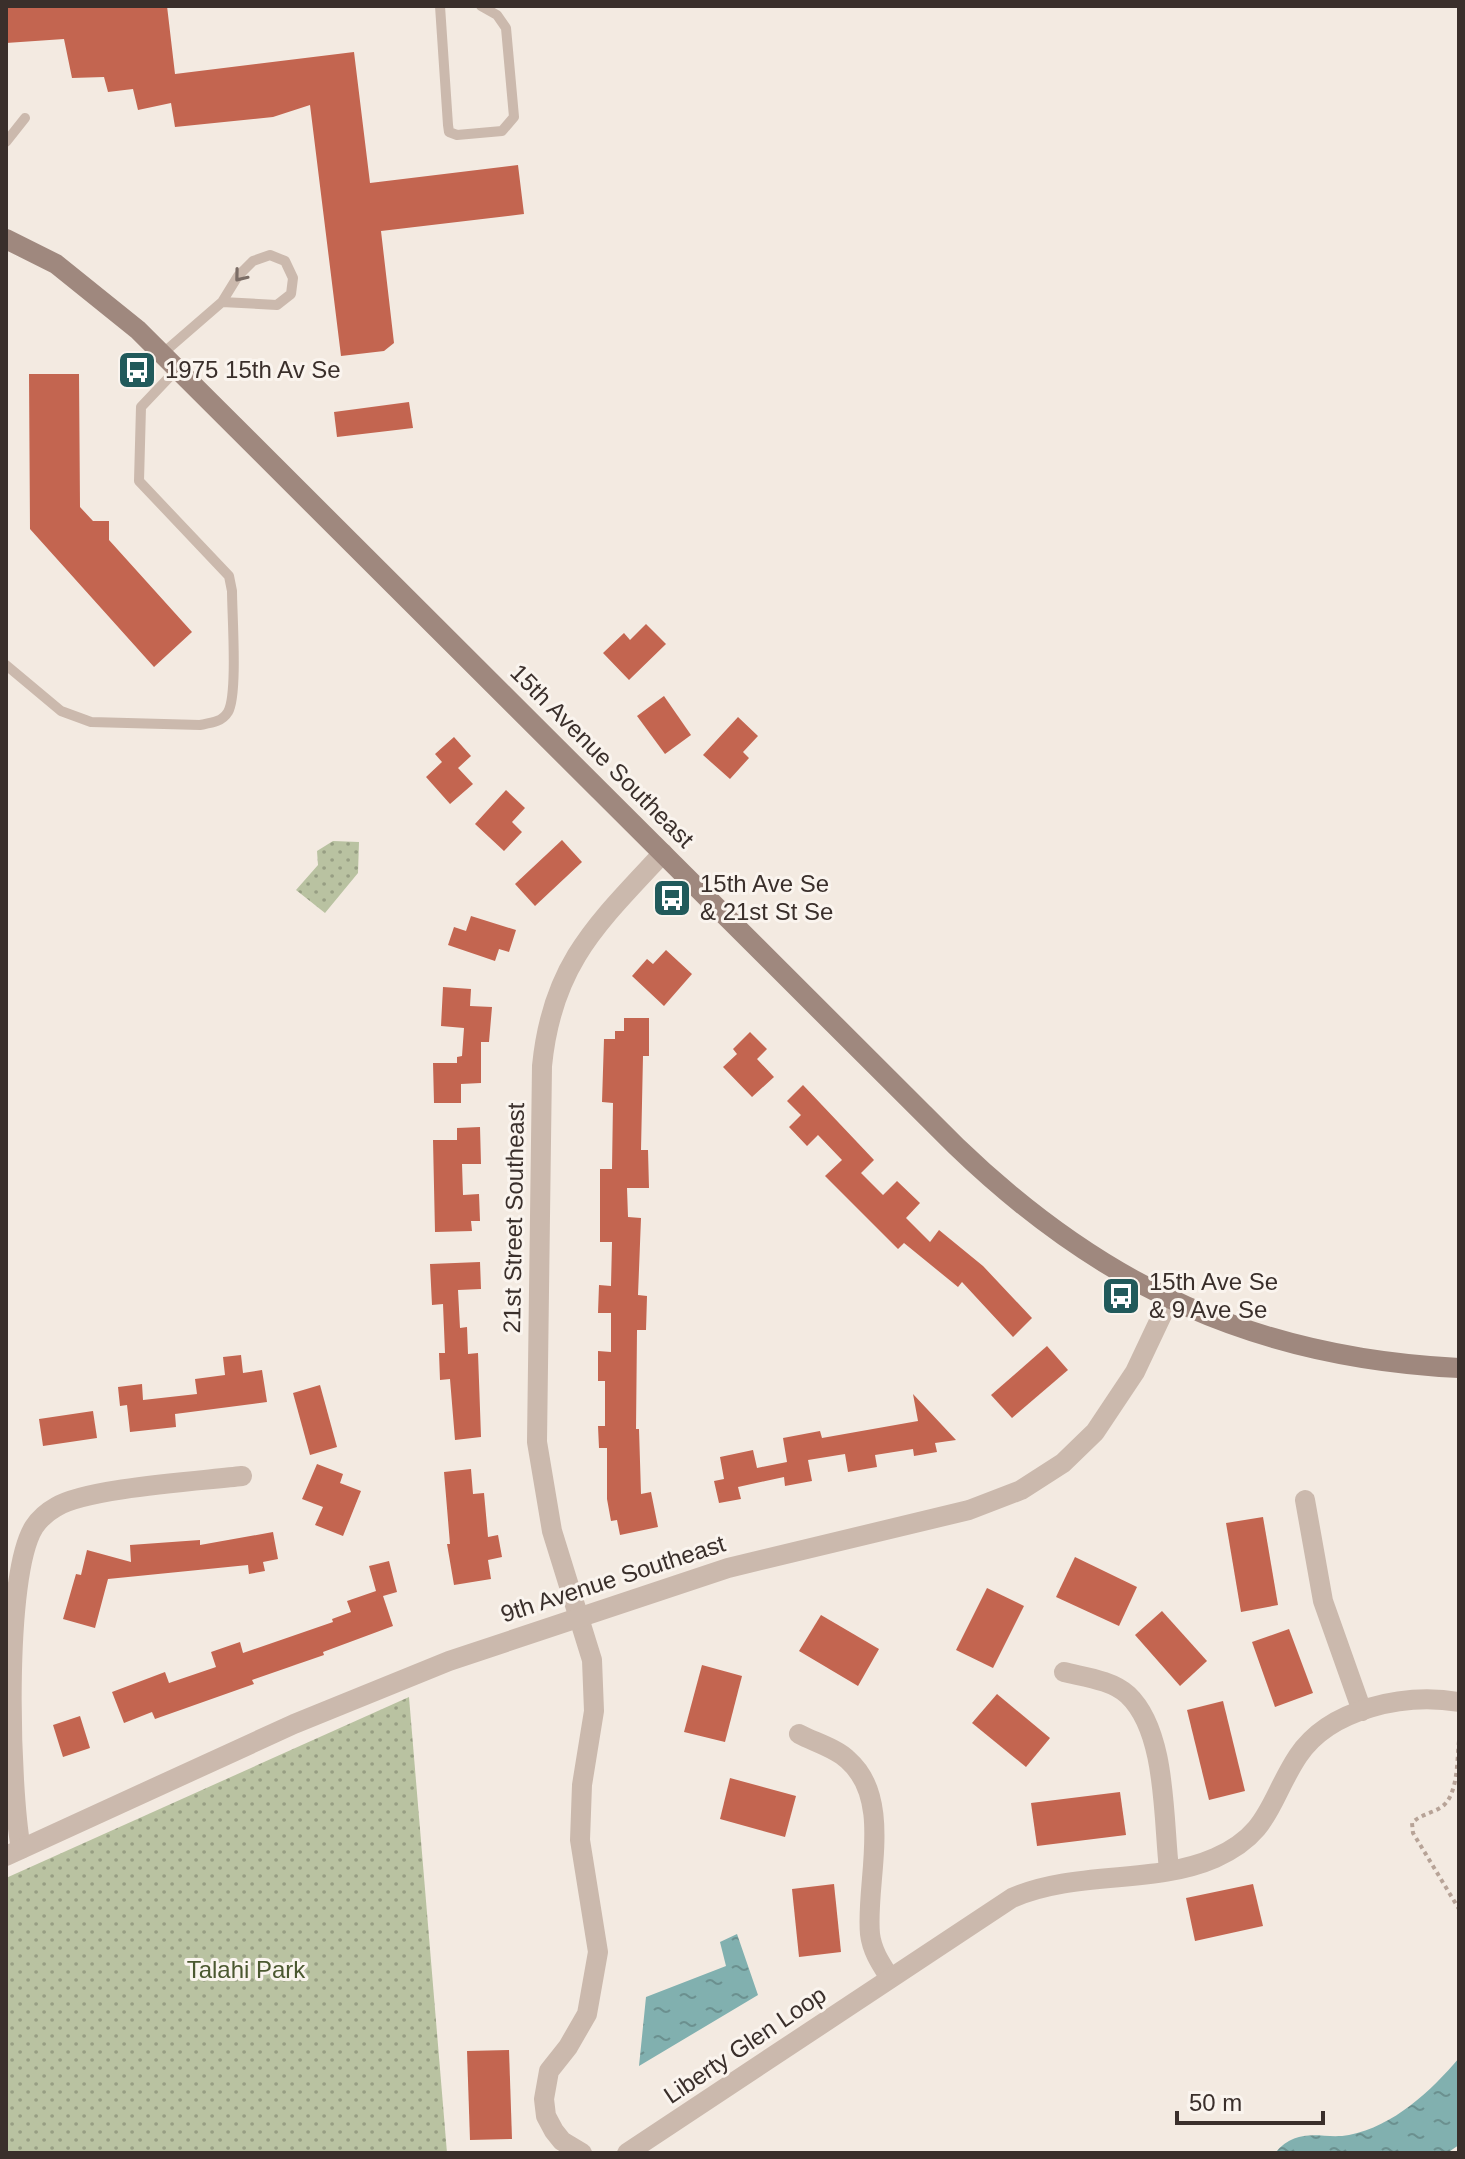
<svg xmlns="http://www.w3.org/2000/svg" width="1465" height="2159" font-family="Arial,sans-serif">
  <defs>
    <pattern id="park-dots" width="8" height="8" patternUnits="userSpaceOnUse" patternTransform="scale(2)"><rect width="8" height="8" fill="#b9c2a1"/><path d="M2 2h.1M6 6h.1" fill="none" stroke="#979e83" stroke-width="1.8" stroke-linecap="round"/></pattern>
    <pattern id="water-ripples" width="26" height="14" patternUnits="userSpaceOnUse" patternTransform="scale(2)"><rect width="26" height="14" fill="#81b0af"/><path d="M2 4q2-2 4 0t4 0M15 11q2-2 4 0t4 0" fill="none" stroke="#6b908f"/></pattern>
  </defs>
  <rect width="100%" height="100%" fill="#f3eae1"/>
  <g fill="url(#park-dots)">
    <path d="M333,841l26,1 -1,31 -33,40 -29,-23 22,-25 -1,-14z"/>
    <path d="M409,1697l38,456h-441v-275z"/>
  </g>
  <g fill="url(#water-ripples)">
    <path d="M737,1934l21,61 -119,71 7,-69 80,-31 -6,-24z"/>
    <path d="M1459,2058v87l-12,8h-172c24,-28 47,-13 74,-18 45,-9 82,-44 110,-77z"/>
  </g>
  <g fill="#c36550">
    <path d="M6,6h161l8,68 179,-22 16,131 148,-18 6,49 -143,17 13,112 -10,8 -43,5 -31,-251 -37,12 -98,10 -4,-24 -33,7 -5,-21 -25,3 -4,-15 -32,1 -8,-39 -58,4z"/>
    <path d="M29,374h50l1,133 13,14h16v19l83,92 -38,35 -124,-138z"/>
    <path d="M409,402l4,26 -76,9 -3,-25z"/>
    <path d="M646,624l20,20 -37,36 -26,-27 21,-20 6,7z"/>
    <path d="M664,696l27,39 -26,19 -28,-38z"/>
    <path d="M738,717l20,19 -15,16 6,6 -19,21 -27,-24z"/>
    <path d="M454,737l17,19 -13,12 15,16 -23,20 -24,-27 16,-15 -7,-8z"/>
    <path d="M506,790l19,18 -13,14 10,10 -18,19 -29,-27z"/>
    <path d="M562,840l20,22 -47,44 -20,-22z"/>
    <path d="M471,916l45,14 -7,22 -10,-3 -4,12 -47,-16 6,-18 12,4z"/>
    <path d="M666,950l26,24 -28,32 -32,-30 15,-17 6,5z"/>
    <path d="M443,987l28,2 -1,17 22,1 -3,35h-8v41l-20,1v19h-27l-1,-40h24v-6l5,-1 2,-28 -23,-2z"/>
    <path d="M624,1018h25v38h-6l-2,94h7l1,38h-22l1,29 13,1 -3,77 9,1 -1,34h-9l-1,99h3l2,65 10,-2 7,35 -38,8 -3,-15 -6,1 -4,-22v-51h-8l-1,-22h7v-45h-7v-30l13,1v-39h-13l1,-28 12,1 1,-44h-12v-73h12l1,-66 -11,-1 2,-63h11v-8h9z"/>
    <path d="M750,1032l17,17 -10,10 17,18 -22,20 -29,-30 14,-13 -4,-5z"/>
    <path d="M803,1085l71,75 -13,13 22,22 14,-14 23,22 -14,15 24,24 9,-12 44,36 49,52 -19,19 -51,-55 -4,5 -54,-44 -6,6 -73,-73 17,-16 -24,-25 -11,11 -18,-19 12,-12 -14,-14z"/>
    <path d="M480,1127l1,37h-19l1,31 16,-1 1,27h-9l1,10 -37,1 -2,-92h24v-12z"/>
    <path d="M480,1262l1,27 -23,1 2,38 7,-1 1,27 10,-1 3,84 -26,3 -5,-61 -10,1 -1,-27h6l-2,-49 -11,1 -2,-41z"/>
    <path d="M1047,1346l21,24 -56,48 -21,-23z"/>
    <path d="M241,1355l2,18 19,-3 5,32 -92,12 1,13 -46,5 -3,-27 -7,1 -2,-19 24,-3 1,16 54,-6 -2,-15 30,-4 -2,-18z"/>
    <path d="M320,1385l17,62 -27,8 -17,-62z"/>
    <path d="M913,1394l43,46 -21,3 2,9 -23,4 -1,-7 -38,6 2,12 -29,5 -3,-18 -37,6 4,21 -27,5 -1,-9 -46,10 3,12 -22,4 -5,-22 10,-2 -4,-22 33,-7 4,18 30,-6 -4,-24 37,-7 2,7 96,-17z"/>
    <path d="M93,1411l4,27 -54,8 -4,-27z"/>
    <path d="M317,1464l26,10 -3,9 21,8 -18,45 -28,-11 8,-18 -21,-8z"/>
    <path d="M471,1469l2,25 11,-1 4,44 10,-2 4,22 -14,3 3,19 -37,6 -7,-41h3l-6,-72z"/>
    <path d="M1263,1517l15,88 -37,7 -15,-89z"/>
    <path d="M273,1532l5,27 -15,3 2,9 -16,3 -1,-9 -140,14 -13,49 -32,-9 13,-45 5,1 6,-25 44,12 -1,-17 70,-5v5z"/>
    <path d="M1075,1557l62,30 -18,39 -63,-29z"/>
    <path d="M389,1561l8,31 -14,4 10,30 -70,26 1,3 -72,25 2,4 -99,35 -3,-7 -28,11 -12,-31 53,-20 4,11 47,-16 -5,-15 29,-10 3,11 90,-31 -1,-3 19,-7 -4,-11 29,-10 -7,-25z"/>
    <path d="M987,1588l37,18 -31,62 -37,-18z"/>
    <path d="M1162,1611l45,50 -27,25 -45,-51z"/>
    <path d="M821,1615l58,34 -21,37 -59,-35z"/>
    <path d="M1289,1629l24,64 -38,14 -23,-65z"/>
    <path d="M702,1665l40,11 -17,66 -41,-10z"/>
    <path d="M997,1694l53,44 -24,29 -54,-44z"/>
    <path d="M1223,1701l22,90 -36,9 -22,-90z"/>
    <path d="M80,1716l10,32 -27,9 -10,-32z"/>
    <path d="M730,1778l66,18 -11,41 -65,-18z"/>
    <path d="M1120,1792l6,43 -89,11 -6,-43z"/>
    <path d="M834,1884l7,68 -42,5 -7,-68z"/>
    <path d="M1253,1884l10,42 -68,15 -9,-43z"/>
    <path d="M509,2050l3,89 -42,1 -3,-89z"/>
  </g>
  <g fill="none" stroke-linecap="round" stroke-linejoin="round">
    <path stroke="#b7a397" stroke-width="4" stroke-dasharray="4 4" stroke-linecap="butt" d="M1459,1741c-2,19 -1,49 -14,63 -9,9 -23,9 -33,19l1,10 46,76"/>
    <g stroke="#cbb9ad" stroke-width="10">
      <path d="M440,6l8,119 1,7 8,3 45,-4 12,-14 -8,-89 -9,-13 -16,-9"/>
      <path d="M6,142l19,-24"/>
      <path d="M162,354l60,-52 16,-26 15,-15 17,-6 15,6 8,17 -2,16 -14,11 -55,-3"/>
      <path d="M6,665l55,46 30,11 109,3c11,-2 22,-3 28,-13 10,-17 4,-98 4,-121l-3,-15 -90,-95 2,-74 36,-38"/>
    </g>
    <g stroke="#cbb9ad" stroke-width="20">
      <path d="M1305,1500l18,101 39,110"/>
      <path d="M1064,1672c20,5 48,8 64,23 39,37 35,124 41,174"/>
      <path d="M799,1734c15,8 37,14 49,26 46,40 17,123 22,174 2,17 11,30 20,44"/>
      <path d="M21,1849c-11,-60 -18,-272 13,-322 6,-9 13,-15 22,-20 30,-19 145,-26 186,-31"/>
      <path d="M582,2153l-20,-12 -8,-10 -8,-15 -2,-17 5,-28 19,-24 19,-33 11,-62 -18,-112 2,-55 12,-74 -2,-51 -40,-129 -15,-89 5,-376c10,-102 55,-142 121,-213"/>
      <path d="M627,2153l385,-255c64,-28 141,-13 203,-40 56,-25 54,-58 83,-102 32,-48 107,-63 161,-54"/>
    </g>
    <path stroke="#cbb9ad" stroke-width="20" d="M6,1856l288,-132 155,-63 279,-93 241,-58 52,-20 42,-27 32,-31 40,-60 35,-74"/>
    <path stroke="#9f887e" stroke-width="20" d="M6,239l50,25 82,66 818,816c146,141 300,212 503,222"/>
  </g>
  <defs><path id="oneway-chevron" d="M-2-3.5L2.5 0L-2 3.5" fill="none" stroke-width="1.6" stroke-linecap="round" stroke-linejoin="round" transform="scale(2)"/></defs>
  <use stroke="#7b6d66" href="#oneway-chevron" transform="translate(240 276) rotate(129)"/>
  <defs>
    <symbol id="bus-square" viewBox="-11 -11 22 22"><rect x="-9" y="-9" width="18" height="18" rx="4" fill="#215a5b" stroke="#faf4ee"/><path d="M-5-6H5V4H4V6H2V4H-2V6H-4V4H-5ZM-3.5-4V0h7V-4ZM-3.5 1.2v1.5H-2V1.2ZM2 1.2v1.5H3.5V1.2Z" fill="#fff"/></symbol>
  </defs>
  <g fill-rule="evenodd">
    <use href="#bus-square" x="115" y="348" width="44" height="44"/>
    <use href="#bus-square" x="650" y="876" width="44" height="44"/>
    <use href="#bus-square" x="1099" y="1274" width="44" height="44"/>
  </g>
  <g text-anchor="middle" stroke-width="6" stroke-linejoin="round" paint-order="stroke">
    <g font-size="24" fill="#3a2f2b" stroke="#faf4ee" text-anchor="start">
      <text x="165" y="378">1975 15th Av Se</text>
      <text x="700" y="892">15th Ave Se<tspan x="700" dy="28">&amp; 21st St Se</tspan></text>
      <text x="1149" y="1290">15th Ave Se<tspan x="1149" dy="28">&amp; 9 Ave Se</tspan></text>
    </g>
    <g font-size="24" fill="#3a2f2b" stroke="#faf4ee">
      <text transform="translate(602 756) rotate(45)" y="8">15th Avenue Southeast</text>
      <text transform="translate(514 1218) rotate(-89)" y="8">21st Street Southeast</text>
      <text transform="translate(613 1579) rotate(-18)" y="8">9th Avenue Southeast</text>
      <text transform="translate(745 2045) rotate(-34)" y="8">Liberty Glen Loop</text>
    </g>
    <g font-size="24" fill="#4b5830" stroke="#faf4ee">
      <text x="246" y="1978">Talahi Park</text>
    </g>
  </g>
  <rect width="1465" height="2159" fill="none" stroke="#3a2f2b" stroke-width="16"/>
  <path d="M1177 2111v12h146v-12" fill="none" stroke="#3a2f2b" stroke-width="4"/>
  <text x="1189" y="2111" font-size="24" fill="#3a2f2b" stroke="#faf4ee" stroke-width="6" paint-order="stroke">50 m</text>
</svg>
